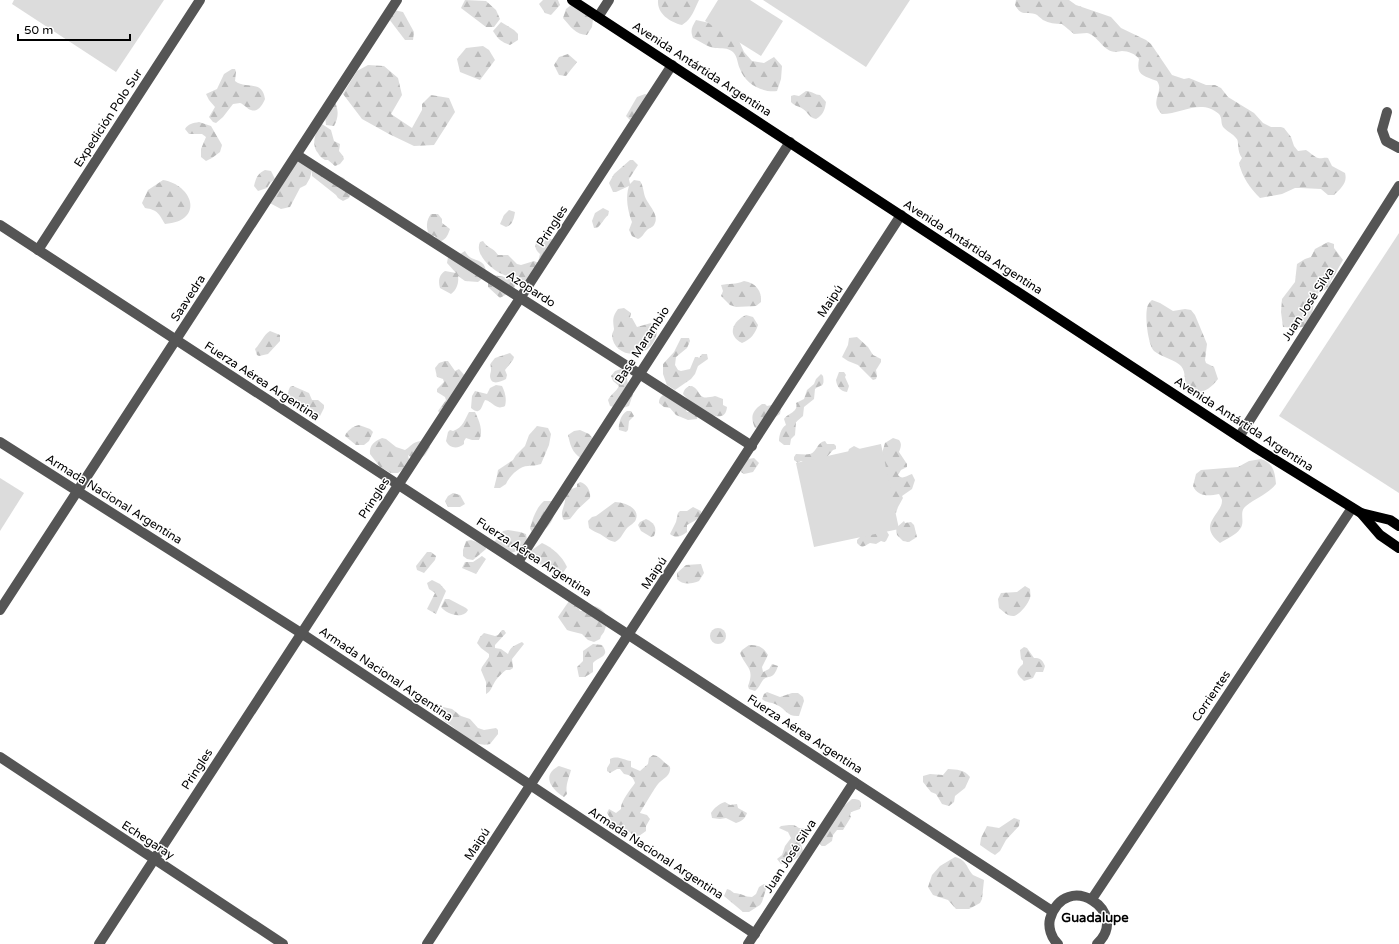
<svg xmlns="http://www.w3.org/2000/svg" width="1399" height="944" font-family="'Varela Round',sans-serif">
  <defs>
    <pattern id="forest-firs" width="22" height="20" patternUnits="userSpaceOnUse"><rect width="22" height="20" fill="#dcdcdc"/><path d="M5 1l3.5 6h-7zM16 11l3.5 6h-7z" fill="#bbb"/></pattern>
  </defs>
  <rect width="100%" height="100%" fill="#fff"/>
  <g fill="url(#forest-firs)">
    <path d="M465,0l21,1 10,9 4,9 -6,8h-8l-25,-19z"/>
    <path d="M543,0h15l2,5 -9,10 -6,-2 -6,-9z"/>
    <path d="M658,0h41c-5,10 -7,19 -17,25 -12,-3 -25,-11 -24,-25z"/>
    <path d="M1016,0h53l7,5 35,12 10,11 25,12 5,4 21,31 12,4 5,-1 17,7h9l6,3 7,9 26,16 9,10 8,4h10l3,1 7,9 3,9 4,5 8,-1c4,2 8,7 12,8 4,1 6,-1 10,0l4,8 13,7c3,10 -5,16 -11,22h-6l-7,-6 -20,-1h-6l-13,6 -22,4c-10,-10 -18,-21 -21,-35l3,-5c-6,-8 -2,-17 -6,-20 -3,-4 -8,-6 -12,-10 -4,-4 -1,-9 -5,-14 -18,-16 -37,0 -57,0 -14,-13 3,-22 -5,-33 -14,-6 -21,-5 -18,-22 -3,-5 -11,-8 -17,-8 -2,0 -4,1 -6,1 -13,0 -18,-17 -29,-19 -4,0 -9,1 -13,1l-12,-10c-7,0 -13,-1 -19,-4 -3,-2 -5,-5 -8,-6 -10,-3 -13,3 -20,-9z"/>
    <path d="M571,5l22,14 -1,8 -5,8c-11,0 -17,-9 -24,-17l3,-9z"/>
    <path d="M389,9l14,3 11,20 -1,8h-8l-16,-21z"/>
    <path d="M696,20l18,4 25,17 5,11 8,9 12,2 10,-6 8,9 -1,13 -4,12c-14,2 -32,-7 -37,-22 -3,-6 -2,-12 -7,-17 -6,-5 -11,-3 -18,-4 -8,-1 -15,-7 -22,-10 -3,-8 -1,-11 3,-18z"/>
    <path d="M501,22l13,8 4,4v6l-8,5c-9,-3 -12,-6 -17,-14z"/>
    <path d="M483,46l6,4 6,10 -15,20 -20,-8 -3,-13 9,-11z"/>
    <path d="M568,54l9,8 -11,14 -7,-1 -5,-10 5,-8z"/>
    <path d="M368,65l16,1 14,12 4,17 -11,19 21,14 10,-18v-6l9,-9 18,3 6,14 -21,33 -20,1 -25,-12 -27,-15 -19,-25 14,-23z"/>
    <path d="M232,69h3l1,3 -1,9c11,9 27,-2 30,18 -2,5 -7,14 -14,11 -4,-1 -7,-6 -11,-7l-7,1 -10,13 -7,6 -3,-1 -4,-5 6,-10 -6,-7 -3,-6 11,-5 7,-15z"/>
    <path d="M806,91c6,0 9,4 14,4l6,7c-1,8 -3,13 -10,17 -8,-2 -7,-6 -13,-10 -4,-3 -9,-3 -12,-7v-6l3,-1 5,1z"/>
    <path d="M645,94l6,2 -19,26 -6,-6 11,-19z"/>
    <path d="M333,99c6,9 6,18 1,27l-8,-1 -2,-19z"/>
    <path d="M199,122l12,4 11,19 -2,7 -8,6 -6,3 -5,-4v-8l5,-12 -4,-3h-13l-4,-5c3,-5 8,-6 14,-7z"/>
    <path d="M322,124l9,6 3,11 6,3 -1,7 4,5 1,3 -4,5 -5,2 -7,-6h-3c-3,-2 -6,-4 -7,-7 -7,-8 -3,-22 4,-29z"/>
    <path d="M298,160l46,18 8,14 -3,6 -6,3 -5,-3 -2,-3 -24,-19v-6l-2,8 -4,7 -6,3 -10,19 -9,2 -17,-9z"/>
    <path d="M630,160h3l5,5 -9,14 1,5 4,-4 6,1c4,6 3,12 6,18 4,8 14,17 8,26 -2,3 -5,3 -7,5 -4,4 -4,7 -9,9l-6,-3 -3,-6 3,-8c-4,-10 -7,-25 -3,-36l-13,6h-3l-4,-9 5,-9z"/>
    <path d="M265,170l6,1 4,8 -5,4 -3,5 -9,3 -4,-5c2,-8 3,-12 11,-16z"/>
    <path d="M163,180c30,5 42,41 2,44 -6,-10 -7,-14 -20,-16l-3,-5 6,-13z"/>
    <path d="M603,208l6,3 -1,4c-4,4 -7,10 -11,13h-3l-2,-7 3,-8z"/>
    <path d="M509,210l6,2c-1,6 -2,13 -9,15l-6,-3 4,-9z"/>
    <path d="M431,214h7l4,5v4l8,6c-3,8 -4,11 -12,13l-3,-6 -6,-1c-3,-8 -3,-14 2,-21z"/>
    <path d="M542,236l12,4 -16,22 2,-8c-7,-6 -6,-12 2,-18z"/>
    <path d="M483,241c4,7 11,7 15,14h10l9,9 4,1 13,-4 9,4 -18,19c-8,-8 -13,-5 -23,-10 -10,-4 -28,-20 -22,-32z"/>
    <path d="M1328,242l6,2v4l9,12 -12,21 -1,6 -13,7 -2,2 -3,19 -7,11 -6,2 -16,-1 -2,-15 1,-13 13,-17 2,-18 8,-5 6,-2 4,-8z"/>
    <path d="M465,251c6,13 20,5 21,21l-3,6 -5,4 -13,-1 -7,-5c1,6 -1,14 -7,18l-11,-6c-2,-7 -1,-13 5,-17l11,2 -9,-10 1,-6 12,-3z"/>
    <path d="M493,275c8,1 14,3 22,3l1,2 -2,10 -14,8 -12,-11v-9z"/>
    <path d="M744,281c12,2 18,10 17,21l-5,4 -20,1 -6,-2 -9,-9 2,-5 -2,-6c9,-2 14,0 23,-4z"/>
    <path d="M1152,300l8,3 13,8 12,-2 6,1 4,5 12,29 -2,16 1,3 8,4 4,12c-8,10 -17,17 -30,11 -5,-7 -1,-17 -7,-24 -5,-6 -20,-9 -27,-15 -6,-6 -10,-38 -6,-46 1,-2 2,-3 4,-5z"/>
    <path d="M624,308l7,5 -1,5h2l5,9 14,-4 6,10c-6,29 -44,26 -45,2 0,-2 2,-4 2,-6 -1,-9 -2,-12 4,-20z"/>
    <path d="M746,315l7,2 5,8c-3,9 -7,14 -16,18 -16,-8 -9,-22 4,-28z"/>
    <path d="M270,331l10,4v6l-12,13 -9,2 -2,-1 -2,-6c6,-6 9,-15 15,-18z"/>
    <path d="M857,337l11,10 5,8 8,4v3l-5,8 1,6 -1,3 -3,1 -15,-15 -10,-4 -6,-4 6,-12 1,-7z"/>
    <path d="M681,338h8l1,3 -3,7 -11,9 -1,8 3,5 3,1 9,-2 5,-12h3l1,1 3,-4h5l1,5 -10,7 -3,8 -4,5 -16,11 -8,-5 -4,-11v-10l11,-12z"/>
    <path d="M510,353l4,4 -1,3 -8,10 2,5 -1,4c-6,3 -15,7 -16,-3 0,-2 1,-4 1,-6 0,-3 -1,-5 0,-7l4,-5z"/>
    <path d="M445,361h3l7,10 4,-2 7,8 -26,36 -2,-2 8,-11 -1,-3 -8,-5v-3l7,-7 -1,-3 -6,-2 -2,-9 4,-5z"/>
    <path d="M621,369l5,3 2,13 5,9 -4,12c-7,3 -12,2 -19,0l-2,-6c3,-6 8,-8 11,-14l-6,-5 -2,-5 4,-5z"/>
    <path d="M839,372h5l2,3 -1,2 4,9 -2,6c-7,-1 -10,-5 -11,-12z"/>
    <path d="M821,374l2,2c2,12 -2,8 -8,13l-1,10 -10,8 -1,9 -7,6 -1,13 -4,4 -1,6h-6l-5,-4c0,-5 2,-13 7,-16l-2,-6c4,-6 15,-7 12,-16l8,-4 3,-9 7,-6 2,-5z"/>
    <path d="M496,385l6,1c3,6 5,13 3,20 -10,5 -12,-5 -20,-6 -4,7 -4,16 -14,8l1,-12 3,-5 12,3 3,-6z"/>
    <path d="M293,386l16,7 3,7h6l6,5v3l-4,8 -9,-3 -3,-3 -12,-2c-5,-6 -11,-12 -6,-21z"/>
    <path d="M692,386c11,6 4,15 23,10l8,3v6l4,2c-2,24 -38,-5 -44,-13 1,-5 4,-8 9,-8z"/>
    <path d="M666,393l18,14 3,5h3l8,3 -1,4 -9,1 -12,-5 -6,-7 -6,-1 -5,-4c0,-5 2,-7 7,-10z"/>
    <path d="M762,404h3l2,2 9,-2 5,4 -1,6 -21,14h-4c-5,-11 -3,-17 7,-24z"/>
    <path d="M627,411h4l3,5 -5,5 -1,9 -2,2 -7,-2c-1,-6 2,-16 8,-19z"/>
    <path d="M469,412h6c4,8 9,20 4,28h-7l-6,-2 -2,3v3c-6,5 -14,5 -18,-3l2,-9 2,-2 3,1c10,-3 12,-12 16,-19z"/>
    <path d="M359,425l11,4 3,3 -4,9 -5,4h-8l-11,-9c2,-6 9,-10 14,-11z"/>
    <path d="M537,426l11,2 3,6 -2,11 -8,19c-6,2 -8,1 -13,2 -9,0 -19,11 -22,18l-6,4h-6l3,-12 1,-6 15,-10 3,-5 9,-9 4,-11z"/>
    <path d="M580,430l9,4 7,8 -15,16c-9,-5 -11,-14 -13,-23l6,-4z"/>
    <path d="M382,438l4,1 10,8 9,3c9,-6 8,-9 20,-9l5,6 -5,8 -8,6 -9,-6 2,9 -12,9h-7l-11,-6 -10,-13c-1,-9 5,-13 12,-16z"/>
    <path d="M893,438l6,2c3,4 2,7 0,12l8,12v3l-6,3 -3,5c4,5 8,1 14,-1l3,6 -3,9 -10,7 1,2 -5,9 -2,6 -11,-6 -39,-49 3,-9 5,-3 6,3 22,4 3,-10z"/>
    <path d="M825,441l2,3h7l2,2v3l-3,1 -6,7 -18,8 -8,-4 -3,2 -4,-3v-3l2,-3c5,0 10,1 14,0 7,-2 7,-12 15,-13z"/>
    <path d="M754,458l5,5 -6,9 -9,2 -3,-2v-6l7,-7z"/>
    <path d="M1261,459c12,4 14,13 15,25 -8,10 -20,14 -30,22 -8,6 0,16 -6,23 -4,6 -14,10 -20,14 -24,-19 3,-29 2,-43 0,-1 -3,-6 -3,-6 -11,2 -21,3 -26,-8l3,-12 5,-4 37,-3 11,-6z"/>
    <path d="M580,482c7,2 11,9 10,16l-12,11 -8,10 -6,1c-6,-8 3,-14 1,-26l4,-4 8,-3v-3z"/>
    <path d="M453,493l7,2 5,9 -5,3h-12l-3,-6 3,-5z"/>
    <path d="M544,501h12c-1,16 -5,31 -24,32l-2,-5c3,-10 6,-20 14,-27z"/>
    <path d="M615,502c9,0 25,6 21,17 -1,4 -6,6 -9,9 -5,6 -5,10 -12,14 -8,-2 -8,-4 -15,-8 -4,-2 -7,-3 -11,-6l-1,-7 4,-4 4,-1z"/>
    <path d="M693,507l8,4c1,7 -8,11 -14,14v7c-5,4 -11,7 -17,2l6,-12 2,-9 2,-2h7z"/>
    <path d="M646,519c7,3 12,8 8,17l-3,1 -10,-6 -3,-6 2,-3z"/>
    <path d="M904,521l1,2 6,-1 3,3 3,12 -8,5 -6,-1 -6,-6 -1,-7z"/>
    <path d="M508,530l12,2 6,2 1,6 -7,10 -12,4 -17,-8 12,-15z"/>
    <path d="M886,530l3,5 -3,6 -2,1 -3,-1 -5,3 -6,-1c-6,3 -8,6 -13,0v-3l5,-5z"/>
    <path d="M471,540l14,5 1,4 -13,11 -6,-1 -4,-3v-6l3,-9z"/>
    <path d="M542,543c11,5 20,13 25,24l-5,7c-11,-2 -24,-9 -31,-18l1,-6z"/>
    <path d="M427,552h4l5,4 -1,4 -11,13 -7,-3 -1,-4z"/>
    <path d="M482,556l4,3 -10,15 -14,-6 3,-6h8z"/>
    <path d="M701,564l3,9 -5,8c-7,3 -17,4 -22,-2v-6l9,-8z"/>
    <path d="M432,580l8,4 6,7 -10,23 -9,-5 8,-16 -6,-4 -2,-6z"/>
    <path d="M1025,586l5,3c0,3 1,6 0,9 -2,6 -11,18 -17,18 -6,0 -10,-5 -14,-8l-1,-9 3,-6 16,-1z"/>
    <path d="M445,599h4l17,9 2,2c-5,10 -22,4 -27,-3z"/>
    <path d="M569,601l6,1 5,9c4,0 5,-2 9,-4 9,-3 17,5 19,13l-4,12 -3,4 -1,3 -6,3 -6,-2 -6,-6 -12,-3 -3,-1 -9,-13z"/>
    <circle cx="718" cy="636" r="8"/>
    <path d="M502,630h2l2,3 -11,12v3l6,1 7,5c3,-8 6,-8 14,-12l2,2 -12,15 1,9 -3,2h-4c-4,3 -7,6 -10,10 -4,5 -4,11 -10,14v-12l-5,-12 1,-3 7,-10v-3l-8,-6 -4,-5 3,-6 4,-4 11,3 3,-1z"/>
    <path d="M593,644l9,1c9,12 -3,11 -9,18v9l-8,5h-6l-2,-10 6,-6v-10z"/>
    <path d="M749,645c10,0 14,2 19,10l-6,12 1,5 6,-3 3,-5 6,2c-5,15 -9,8 -15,14 -3,4 -4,8 -8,11l-6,-2 -1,-3c7,-18 -2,-18 -8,-33l2,-3z"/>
    <path d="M1024,647l3,1 7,10c6,0 8,1 11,8l-2,6h-7l-3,6 -9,3c-7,-7 -10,-9 -1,-17v-3l-2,-2 -1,-9z"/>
    <path d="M767,692l13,5 12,-4h6l5,4 1,4 -5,15c-12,1 -13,-7 -22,-11 -5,-3 -11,-2 -15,-6l2,-5z"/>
    <path d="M443,707l9,2 9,7 9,3 8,9 6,2 12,-2 2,2v4l-8,10c-14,4 -28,-9 -37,-17 -6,-5 -11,-6 -13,-14z"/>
    <path d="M653,755c6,1 8,4 12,8 3,2 6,3 5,7 -1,7 -8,9 -12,14 -2,2 -17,27 -18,29l7,2 3,4 -4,7v5l-7,5h-5l-8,-7h-8l-3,-4 -2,2 -3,-1 -2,-4 2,-4 -3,-5 2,-4 7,4 5,-4c-1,-7 10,-20 14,-26 -2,-6 -4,-8 -11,-9l-4,-5h-3l-7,4 -3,-2v-3l3,-5v-4c8,-4 13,1 21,2v6l9,4 8,-7 1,-6z"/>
    <path d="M559,766l12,4c-2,8 -6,15 -4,24l-3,3c-13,-8 -23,-22 -5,-31z"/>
    <path d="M948,769c9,1 16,0 22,8l-5,11 -10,8 -1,6 -5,4 -7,-2 -6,-10 -5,-2 -8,-10v-6l7,-2 13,1z"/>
    <path d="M852,799c8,0 11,2 8,10l-9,3 -1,3 1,2 -8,13h-6l-4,5 -1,6 -7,5h-3l-2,-2 -1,-3 21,-32z"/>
    <path d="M725,802l5,3 7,-1 1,4 9,5c-2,6 -5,8 -11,10l-10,-5 -6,1 -8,-1 -1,-5c3,-5 8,-9 14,-11z"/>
    <path d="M1014,818l6,2 -1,6 -13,14 -6,11 -5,4c-6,-3 -10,-7 -15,-10l1,-7 6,-12 12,2z"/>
    <path d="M789,825h5l5,3h9l1,3 -9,10 3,10c-5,9 -13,11 -22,13l-4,-5 5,-4 3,-9 6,-8 -3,-6 -9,-4 2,-2z"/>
    <path d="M955,857c12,3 11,10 18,18l11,5 -2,19 -2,4 -11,6h-13l-8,-9 -15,-5 -5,-8 4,-12 8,-9z"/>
    <path d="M764,884l3,2 -5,16 -2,3 -11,7h-6l-19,-16 3,-7 3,1 4,3c7,0 11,4 18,4l4,-3 3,-7z"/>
  </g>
  <g fill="#dcdcdc">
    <path d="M14,0h150l-48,72 -104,-68z"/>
    <path d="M718,0h32l33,21 -22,35 -56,-35z"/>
    <path d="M763,0h147l-44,67z"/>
    <path d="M1399,233v260l-120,-77z"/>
    <path d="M881,444l18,85 -85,18 -18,-84z"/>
    <path d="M0,478l24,15 -24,38z"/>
  </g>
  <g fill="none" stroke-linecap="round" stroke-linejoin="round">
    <g stroke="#555" stroke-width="10">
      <path d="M598,17l11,-17"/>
      <path d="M1387,112l-5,18 4,11 13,7"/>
      <path d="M297,155l455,291"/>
      <path d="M0,225l1052,686"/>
      <path d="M38,250l162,-250"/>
      <path d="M1239,437l160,-251"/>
      <path d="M0,442l301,191 454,301"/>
      <path d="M518,562l272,-420"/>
      <path d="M0,610l397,-610"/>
      <path d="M0,757l283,187"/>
      <path d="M1092,899l260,-391"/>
      <path d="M99,944l573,-879"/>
      <path d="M427,944l474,-729"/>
      <path d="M748,944l106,-162"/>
      <path d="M1058,944c-7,-6 -10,-17 -8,-25 15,-51 82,-7 47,25"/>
    </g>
    <g stroke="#000" stroke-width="10">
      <path d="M572,0l684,448 105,65 19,22 19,13"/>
      <path d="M1361,513l29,7 9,6"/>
    </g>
  </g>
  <g text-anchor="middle" stroke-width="3" stroke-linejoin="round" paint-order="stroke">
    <g font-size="12" fill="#000" stroke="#fff">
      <text transform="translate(702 69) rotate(33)" y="4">Avenida Antártida Argentina</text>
      <text transform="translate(108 118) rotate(-57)" y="4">Expedición Polo Sur</text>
      <text transform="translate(552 226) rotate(-57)" y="4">Pringles</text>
      <text transform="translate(973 247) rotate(33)" y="4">Avenida Antártida Argentina</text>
      <text transform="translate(531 289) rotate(33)" y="4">Azopardo</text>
      <text transform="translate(188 298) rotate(-57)" y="4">Saavedra</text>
      <text transform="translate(830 301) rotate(-57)" y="4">Maipú</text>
      <text transform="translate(1308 304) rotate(-57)" y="4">Juan José Silva</text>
      <text transform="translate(642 345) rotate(-57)" y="4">Base Marambio</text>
      <text transform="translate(262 381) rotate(33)" y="4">Fuerza Aérea Argentina</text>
      <text transform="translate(1244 424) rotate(33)" y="4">Avenida Antártida Argentina</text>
      <text transform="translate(374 498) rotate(-57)" y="4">Pringles</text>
      <text transform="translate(114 499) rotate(32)" y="4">Armada Nacional Argentina</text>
      <text transform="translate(534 557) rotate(33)" y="4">Fuerza Aérea Argentina</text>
      <text transform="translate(654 573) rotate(-57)" y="4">Maipú</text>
      <text transform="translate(386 674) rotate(34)" y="4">Armada Nacional Argentina</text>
      <text transform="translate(1211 696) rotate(-56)" y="4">Corrientes</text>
      <text transform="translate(805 734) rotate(33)" y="4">Fuerza Aérea Argentina</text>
      <text transform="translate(197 769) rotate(-57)" y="4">Pringles</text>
      <text transform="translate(148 840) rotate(33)" y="4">Echegaray</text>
      <text transform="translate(477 844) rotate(-57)" y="4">Maipú</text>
      <text transform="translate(656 853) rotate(33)" y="4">Armada Nacional Argentina</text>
      <text transform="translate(790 856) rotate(-57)" y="4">Juan José Silva</text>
    </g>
    <g font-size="13" font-weight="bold" fill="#000" stroke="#fff">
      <text x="1095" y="922">Guadalupe</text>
    </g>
  </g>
  <path d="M18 34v6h112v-6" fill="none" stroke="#000000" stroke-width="2"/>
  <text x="24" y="34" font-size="12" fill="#000000" stroke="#ffffff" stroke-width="3" paint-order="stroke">50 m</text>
</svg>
